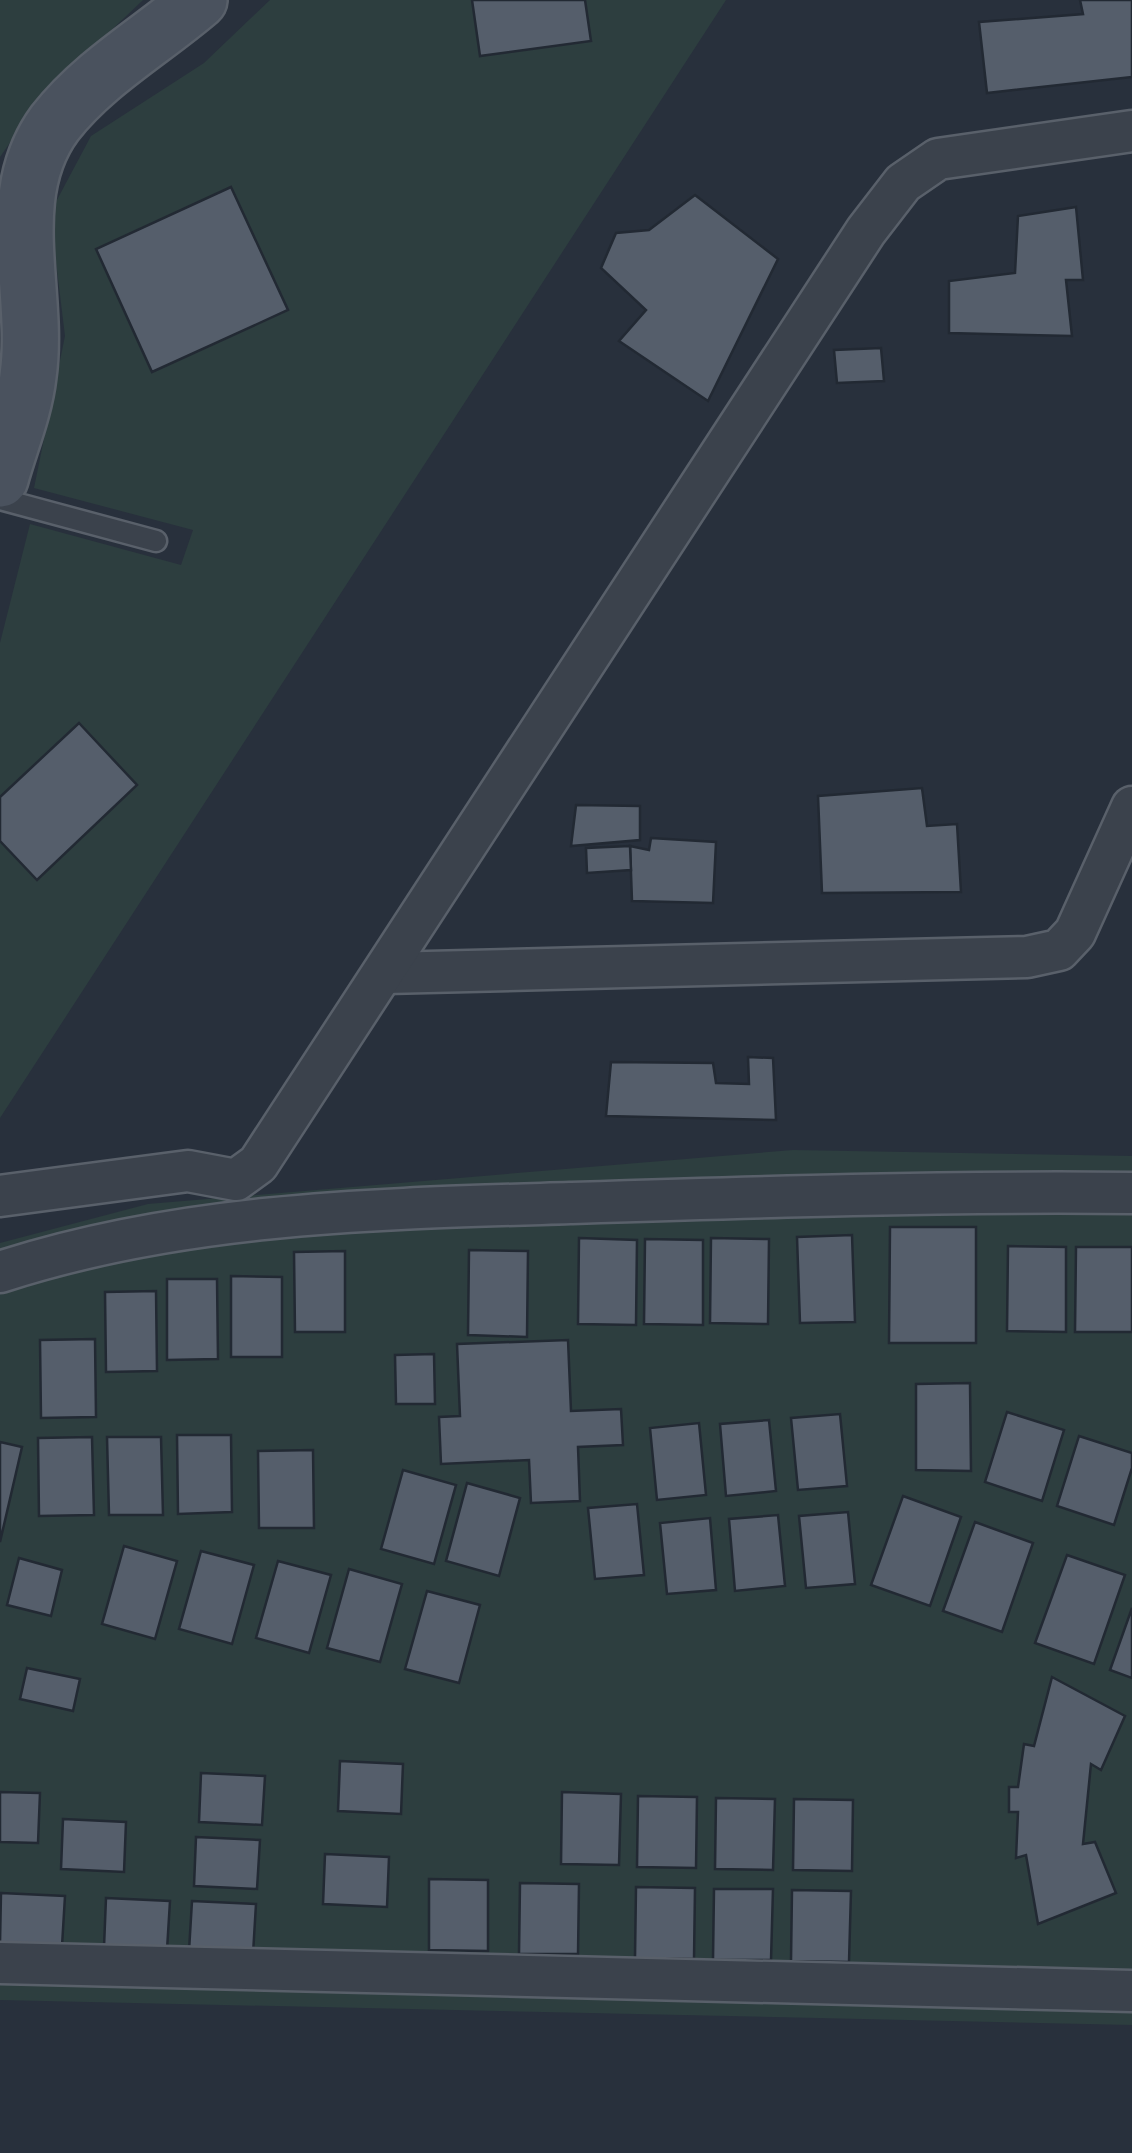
<svg xmlns="http://www.w3.org/2000/svg" width="1132" height="2153" font-family="Manrope,sans-serif">
  <rect width="100%" height="100%" fill="#28303c"/>
  <g fill="#2d3e3f">
    <path d="M0,0h143l-100,95 -43,62z"/>
    <path d="M270,0h456l-726,1118v-475l30,-119 151,41 12,-35 -159,-42 31,-152 -15,-123 41,-77 113,-73z"/>
    <path d="M793,1150l339,6v869l-1132,-25v-757l148,-39z"/>
  </g>
  <g fill="#555e6b" stroke="#222933" stroke-width="2.5">
    <path d="M472,0h113l6,41 -111,15z"/>
    <path d="M1080,0h52v77l-145,16 -8,-71 104,-8z"/>
    <path d="M231,187l57,123 -136,62 -56,-123z"/>
    <path d="M695,195l83,64 -70,142 -89,-60 27,-31 -45,-42 15,-35 33,-3z"/>
    <path d="M1076,207l7,73h-17l6,56 -123,-3v-52l66,-8 3,-57z"/>
    <path d="M881,348l3,33 -47,2 -3,-33z"/>
    <path d="M79,723l58,62 -100,95 -37,-39v-44z"/>
    <path d="M922,788l5,38 30,-2 4,68 -139,1 -4,-97z"/>
    <path d="M576,805l64,1v34l-69,6z"/>
    <path d="M651,838l65,4 -3,61 -81,-2 -2,-55 19,4z"/>
    <path d="M630,846l1,24 -44,3 -1,-25z"/>
    <path d="M748,1057l25,1 3,62 -170,-4 5,-54 102,1 3,20 33,1z"/>
    <path d="M890,1227h86v116h-87z"/>
    <path d="M852,1235l3,87 -55,1 -3,-86z"/>
    <path d="M579,1238l58,2 -1,85 -58,-1z"/>
    <path d="M711,1238l58,1 -1,85 -58,-1z"/>
    <path d="M645,1239l58,1v85l-59,-1z"/>
    <path d="M1008,1246l58,1v85l-59,-1z"/>
    <path d="M1076,1247h56v85h-57z"/>
    <path d="M469,1250l59,1 -1,86 -59,-2z"/>
    <path d="M345,1251v81h-50l-1,-80z"/>
    <path d="M231,1276l51,1v80h-51z"/>
    <path d="M167,1279h50l1,80 -51,1z"/>
    <path d="M156,1291l1,80 -51,1 -1,-80z"/>
    <path d="M95,1339l1,78 -55,1 -1,-78z"/>
    <path d="M568,1340l3,71 50,-2 2,36 -45,2 2,54 -49,2 -2,-43 -88,4 -2,-47 21,-1 -3,-72z"/>
    <path d="M434,1354l1,50h-39l-1,-49z"/>
    <path d="M970,1383l1,88 -55,-1v-86z"/>
    <path d="M1007,1412l57,18 -22,71 -57,-19z"/>
    <path d="M840,1414l7,72 -49,4 -7,-72z"/>
    <path d="M769,1420l7,71 -50,5 -6,-72z"/>
    <path d="M699,1423l7,72 -49,5 -7,-72z"/>
    <path d="M177,1435h54l1,77 -54,2z"/>
    <path d="M1079,1436l53,17v15l-18,57 -57,-19z"/>
    <path d="M92,1437l2,78 -55,1 -1,-78z"/>
    <path d="M107,1437h54l2,78h-54z"/>
    <path d="M0,1442l22,5 -22,95z"/>
    <path d="M313,1450l1,78h-55l-1,-77z"/>
    <path d="M403,1470l53,15 -22,79 -53,-15z"/>
    <path d="M467,1483l53,15 -21,78 -53,-15z"/>
    <path d="M903,1496l58,21 -31,89 -59,-21z"/>
    <path d="M637,1504l7,71 -49,4 -7,-71z"/>
    <path d="M848,1512l7,72 -49,4 -7,-72z"/>
    <path d="M778,1515l7,71 -50,5 -6,-72z"/>
    <path d="M710,1518l6,72 -49,4 -7,-71z"/>
    <path d="M975,1522l58,21 -31,89 -59,-21z"/>
    <path d="M124,1546l53,15 -22,78 -53,-15z"/>
    <path d="M201,1551l53,14 -22,79 -53,-15z"/>
    <path d="M1067,1555l58,20 -31,89 -59,-21z"/>
    <path d="M19,1558l43,12 -11,46 -44,-11z"/>
    <path d="M278,1561l53,14 -22,78 -53,-15z"/>
    <path d="M349,1569l53,15 -22,78 -53,-14z"/>
    <path d="M427,1591l53,14 -21,78 -54,-14z"/>
    <path d="M1132,1608v70l-22,-8z"/>
    <path d="M27,1668l53,11 -7,32 -53,-12z"/>
    <path d="M1052,1677l73,39 -24,54 -10,-6 -8,80 12,-2 21,51 -78,31 -12,-69 -10,3 2,-46h-9v-25h9l6,-43 10,2z"/>
    <path d="M340,1761l63,3 -2,50 -63,-3z"/>
    <path d="M201,1773l64,3 -3,49 -63,-3z"/>
    <path d="M0,1792l40,1 -2,50 -38,-1z"/>
    <path d="M562,1792l59,2 -2,71 -58,-1z"/>
    <path d="M638,1796l59,1 -1,71 -59,-1z"/>
    <path d="M716,1798l59,1 -2,71 -58,-1z"/>
    <path d="M794,1799l59,1 -1,71 -59,-1z"/>
    <path d="M63,1819l63,3 -2,50 -63,-3z"/>
    <path d="M196,1837l64,3 -3,49 -63,-3z"/>
    <path d="M325,1854l64,3 -2,50 -64,-3z"/>
    <path d="M429,1879l59,1v71l-59,-1z"/>
    <path d="M520,1883l59,1 -1,70h-59z"/>
    <path d="M636,1887l59,1 -1,71 -59,-1z"/>
    <path d="M714,1889h59l-2,71h-58z"/>
    <path d="M792,1890l59,1 -2,71 -58,-1z"/>
    <path d="M1,1893l64,3 -3,50 -62,-3z"/>
    <path d="M106,1898l64,3 -3,49 -63,-3z"/>
    <path d="M192,1901l64,3 -3,50 -64,-3z"/>
  </g>
  <g fill="none" stroke-linecap="round" stroke-linejoin="round">
    <defs>
      <path id="lane" d="M0,499l156,42"/>
      <g id="street">
        <path d="M386,973l641,-16 32,-7 16,-17 57,-126"/>
        <path d="M0,1196l188,-25 48,9 22,-16 608,-933 37,-48 35,-24 194,-28"/>
        <path d="M0,1272c185,-60 378,-63 570,-69 188,-6 375,-12 562,-10"/>
        <path d="M0,1963l1132,28"/>
      </g>
      <path id="secondary" d="M0,479c9,-33 24,-68 28,-103 12,-83 -28,-179 27,-253 39,-50 96,-82 144,-123"/>
    </defs>
    <use href="#lane" stroke="#59606a" stroke-width="25"/>
    <use href="#street" stroke="#59606a" stroke-width="45"/>
    <use href="#secondary" stroke="#59606a" stroke-width="60"/>
    <use href="#lane" stroke="#3b424c" stroke-width="20"/>
    <use href="#street" stroke="#3b424c" stroke-width="40"/>
    <use href="#secondary" stroke="#4a525e" stroke-width="55"/>
  </g>
</svg>
